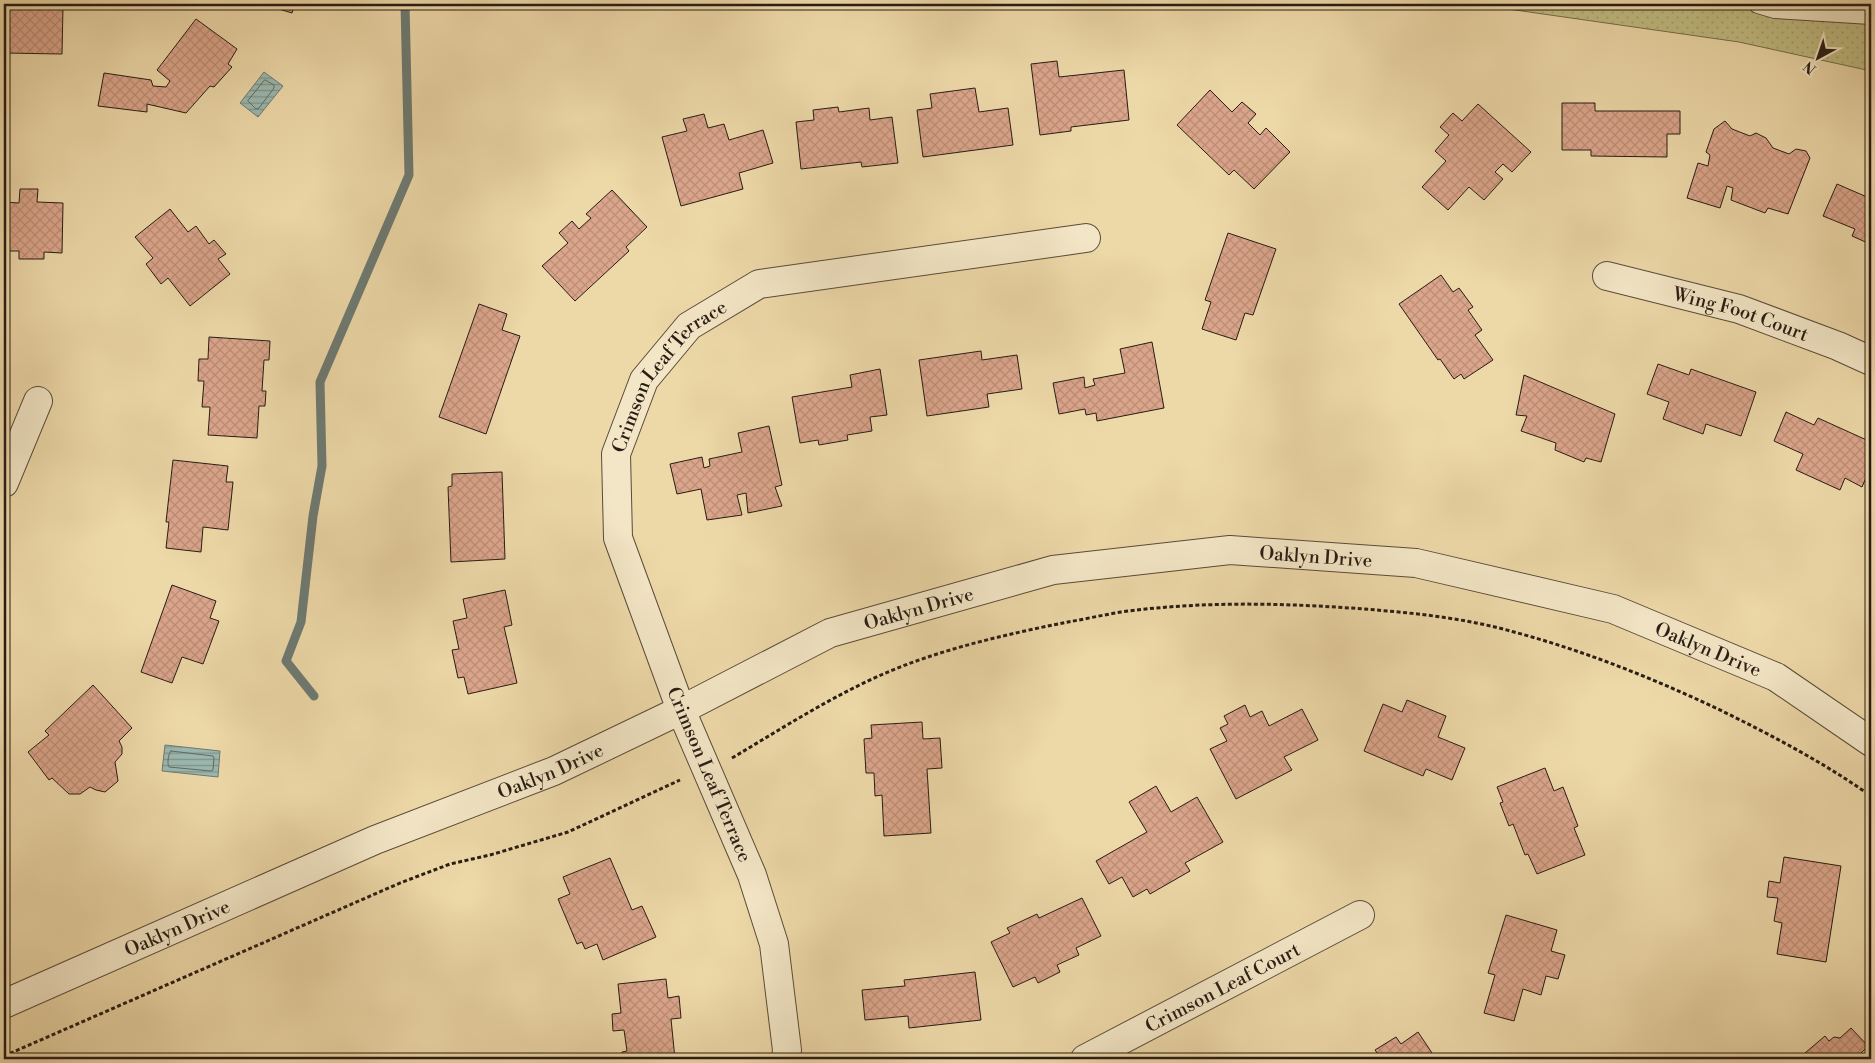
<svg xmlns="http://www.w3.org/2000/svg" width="1875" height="1063" font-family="'Libre Bodoni',serif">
  <defs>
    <pattern id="grass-dots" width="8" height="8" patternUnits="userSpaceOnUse" patternTransform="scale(1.25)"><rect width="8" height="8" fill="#c0bc82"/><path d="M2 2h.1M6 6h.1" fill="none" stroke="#a5a16f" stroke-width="1.8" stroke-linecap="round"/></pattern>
    <pattern id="water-rules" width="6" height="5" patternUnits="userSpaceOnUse" patternTransform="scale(1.25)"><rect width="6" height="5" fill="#9bb8b0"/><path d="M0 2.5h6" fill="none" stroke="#7e958e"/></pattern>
    <pattern id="building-cross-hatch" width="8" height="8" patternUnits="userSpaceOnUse" patternTransform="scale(1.25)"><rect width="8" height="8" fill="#dba58b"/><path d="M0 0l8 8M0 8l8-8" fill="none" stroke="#bc8d77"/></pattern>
  </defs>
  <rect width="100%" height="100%" fill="#edd8a8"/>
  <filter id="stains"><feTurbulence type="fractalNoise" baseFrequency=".004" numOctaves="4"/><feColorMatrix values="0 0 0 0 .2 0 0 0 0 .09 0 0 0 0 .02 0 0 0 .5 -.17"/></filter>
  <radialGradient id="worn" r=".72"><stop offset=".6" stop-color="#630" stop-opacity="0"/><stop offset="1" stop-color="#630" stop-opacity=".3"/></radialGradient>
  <path fill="url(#grass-dots)" stroke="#746c4b" d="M1473,4h398v67l-132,-29z"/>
  <g fill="url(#water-rules)" stroke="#6d7a72">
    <path d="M264,72l19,14 -25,31 -18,-14z"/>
    <path d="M165,745l55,6 -2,26 -56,-6z"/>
  </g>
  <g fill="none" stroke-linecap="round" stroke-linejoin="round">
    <g stroke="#626a62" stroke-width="1">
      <path d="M265,80l9,5v3l-15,20 -3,1 -8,-8z"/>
      <path d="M171,751l42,5 1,2 -1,12 -2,1 -42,-4c-2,-3 -1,-13 2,-16z"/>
    </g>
    <path stroke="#6d7a72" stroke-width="9" d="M314,696l-28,-35 15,-39 12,-106 9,-50 -2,-84 89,-207 -4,-171"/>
  </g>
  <g fill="url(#building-cross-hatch)" stroke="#281c14">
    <path d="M4,4h37v2l22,1 -1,47 -58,-1z"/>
    <path d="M262,4h33l-3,9z"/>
    <path d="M196,19l41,30 -9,15 4,3 -18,20 -4,-1 -24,27 -39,-9v8l-49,-6 6,-33 47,7 2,6 13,1 4,-6 -13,-11z"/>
    <path d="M1057,61l2,16 65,-7 5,50 -58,7v4l-31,4 -9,-71z"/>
    <path d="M975,88l4,24 29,-4 5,37 -90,12 -6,-47 15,-2 -2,-14z"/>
    <path d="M1210,90l22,22 10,-10 14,12 -8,9 12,12 6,-7 24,24 -36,37 -20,-19 -5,5 -52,-50z"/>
    <path d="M1562,103h33v8h85v23h-13v23l-76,-1v-6h-29z"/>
    <path d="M1478,104l53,48 -19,20 -9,-8 -8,8 8,7 -19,21 -15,-13 -21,23 -26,-23 24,-26 -11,-10 14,-16 -9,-8 13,-14 9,8z"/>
    <path d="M838,107l1,5 30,-4 1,12 22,-3 6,46 -36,4 -1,-5 -60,7 -5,-47 18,-2 -1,-10z"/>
    <path d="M704,114l4,14 16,-4 5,16 34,-10 10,33 -34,10 4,16 -62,17 -19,-69 25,-6 -4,-12z"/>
    <path d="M1725,121l7,8 18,7 6,-3 10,5 7,10 16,6 7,-5 10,2 4,7 -22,56 -20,-6 -3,5 -34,-13 2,-12 -6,-2 -7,22 -33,-10 11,-35 10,3 2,-11 -4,-3 8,-23z"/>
    <path d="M1837,184l30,13 4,-11v62l-2,-1 1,-3 -18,-8 3,-7 -32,-13z"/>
    <path d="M20,189h18l-1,13 26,1 -1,50 -18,-1v7h-25v-8h-15v-49l15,1z"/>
    <path d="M612,190l35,37 -21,20 3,4 -54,50 -33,-35 26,-23 -9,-10 13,-12 7,8 12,-11 -5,-4z"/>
    <path d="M170,209l18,23 8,-6 13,18 5,-4 12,14 -8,5 12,15 -40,32 -22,-28 -7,6 -15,-20 7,-6 -18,-21z"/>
    <path d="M1228,233l48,16 -23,66 -8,-2 -9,27 -34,-11 9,-27 -6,-2z"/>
    <path d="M1441,275l12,17 6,-4 14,19 -5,3 14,20 -7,5 18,25 -29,19 -3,-5 -7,5 -14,-20 -2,1 -39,-56z"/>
    <path d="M479,304l28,10 -5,16 18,6 -34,98 -47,-17z"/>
    <path d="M209,337l61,4 -1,19h-5l-2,31h4l-1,15h-6l-2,32 -49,-3 2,-28h-8l2,-26h-6l1,-22h9z"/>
    <path d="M1152,342l12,66 -67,13 -1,-8 -10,2 -1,-6 -26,5 -6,-31 31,-6 1,11 10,-3 -2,-6 32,-6 -5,-24z"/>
    <path d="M981,351l1,9 35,-5 5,34 -35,5 2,13 -62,9 -8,-56z"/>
    <path d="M1658,364l31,11 2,-6 65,23 -15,44 -35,-12 -3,10 -40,-15 6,-17 -22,-8z"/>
    <path d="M880,369l7,46 -17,2 2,14 -25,4 1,5 -29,5 -1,-5 -18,3 -8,-46 60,-10 -2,-12z"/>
    <path d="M1524,375l91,39 -14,48 -15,-4 -2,4 -29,-12 1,-7 -35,-12 6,-15 -11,-1z"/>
    <path d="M1786,412l28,13 4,-7 53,24v24l-9,21 -17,-9 -5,12 -44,-20 7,-16 -29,-13z"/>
    <path d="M769,426l13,59 -7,2 7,19 -34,7 -2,-20 -9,2 5,20 -35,5 -6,-31 -24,5 -7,-30 32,-7 2,11 6,-2 -1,-7 33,-7 -4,-19z"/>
    <path d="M173,460l55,6 -2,16h7l-5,48 -25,-3 -2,25 -35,-4 3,-26h-3z"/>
    <path d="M502,472l3,87 -54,3 -3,-75 4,-1v-12z"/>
    <path d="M172,585l44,16 -6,17 9,3 -16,43 -21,-7 -10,26 -31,-11z"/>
    <path d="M505,590l7,35 -8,2 13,56 -49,11 -4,-17 -6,1 -6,-28 7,-1 -6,-28 14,-3 -4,-19z"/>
    <path d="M93,685l39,43 -13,13 3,6v7l-7,8 3,19 -13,11 -9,-2 -6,-3 -10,7h-11l-17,-16 -3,2 -21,-28 21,-17 -4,-4z"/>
    <path d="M1407,700l39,16 -8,21 27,11 -13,32 -26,-11 -3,7 -59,-25 19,-47 19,8z"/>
    <path d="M1245,705l5,12 12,-6 7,15 33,-17 16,31 -34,17 8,13 -56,29 -26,-50 17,-8 -7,-13 8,-4 -4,-8z"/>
    <path d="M922,722l1,17 17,-1 2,30 -15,1 4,64 -47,3 -2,-41 -7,1 -1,-23h-8l-2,-34 8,-1 -1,-13z"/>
    <path d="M1545,768l9,23 9,-4 15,39 -4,2 11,27 -48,19 -9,-20 -3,1 -12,-31 -4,2 -9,-23 3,-1 -6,-15z"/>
    <path d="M1156,786l15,26 26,-15 26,45 -38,21 5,8 -40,23 -3,-5 -14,8 -11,-20 -13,7 -13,-23 51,-29 -18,-30z"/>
    <path d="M1784,857l57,9 -15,96 -49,-8 5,-31 -8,-2 4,-23 -11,-1 2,-16 11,2z"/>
    <path d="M610,858l22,52 10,-4 14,31 -53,23 -6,-16 -12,5 -3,-7 -5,2 -19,-45 12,-5 -7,-17z"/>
    <path d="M1082,898l19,38 -25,12 3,7 -22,10 3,7 -22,11 -3,-6 -22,10 -22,-45 19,-9 -3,-5 30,-14 2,4z"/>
    <path d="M1506,915l51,15 -6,21 14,4 -7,24 -12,-3 -5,19 -18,-6 -9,32 -30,-8 11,-38 -7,-2z"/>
    <path d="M975,972l6,48 -72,8 -1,-12 -43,4 -3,-30 43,-4 -1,-6z"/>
    <path d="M666,979l2,19 11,-2 2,22 -10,1 4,40h-53v-7l5,-1 -3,-21 -11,1 -1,-17 9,-1 -3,-29z"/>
    <path d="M1851,1028l17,18 -7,7 5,6h-57l1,-1 -5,-5 20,-17 4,5 5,-4 6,1z"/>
    <path d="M1418,1032l18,27h-60l4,-2 -5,-7 21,-13 5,7z"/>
  </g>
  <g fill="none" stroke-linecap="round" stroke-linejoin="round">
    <defs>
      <path id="service" d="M1758,4l17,5 96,6"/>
      <g id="minor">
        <path id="s1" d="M1607,276l132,33 99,37 33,15"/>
        <path d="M4,483l34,-82"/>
        <path id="s2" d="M786,1059l1,-9 -13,-106 -22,-69 -71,-165 -63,-172 -2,-84 28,-74 45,-54 70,-42 327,-46"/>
        <path id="s3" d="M1085,1059l275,-144"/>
      </g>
      <g id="tertiary">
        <path id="s4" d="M4,1004l371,-164 179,-69 127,-61 149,-77 223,-63 177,-20 186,13 197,46 163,68 95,65"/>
      </g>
    </defs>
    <use href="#service" stroke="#594b39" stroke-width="20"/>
    <use href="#minor" stroke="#594b39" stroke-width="30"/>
    <use href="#tertiary" stroke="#594b39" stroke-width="30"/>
    <g stroke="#281c14" stroke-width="3" stroke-dasharray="4 2.5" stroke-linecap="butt">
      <path d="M732,758c49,-29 97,-60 149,-83 56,-25 126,-41 187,-53 17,-3 35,-7 53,-10 81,-11 163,-9 243,-3 50,4 101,9 150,23 71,19 138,46 204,77 53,26 105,53 153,87"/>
      <path d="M4,1056l396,-173 50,-19 40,-9 78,-23 112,-52"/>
    </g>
    <use href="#service" stroke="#f3e6c6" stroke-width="18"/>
    <use href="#minor" stroke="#f3e6c6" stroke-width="28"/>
    <use href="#tertiary" stroke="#f3e6c6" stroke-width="28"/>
  </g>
  <g text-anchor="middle" stroke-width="4" stroke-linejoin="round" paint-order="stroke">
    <g font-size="19" fill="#281c14" stroke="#f3e6c6">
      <text dy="7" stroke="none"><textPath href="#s1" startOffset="139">Wing Foot Court</textPath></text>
      <text dy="7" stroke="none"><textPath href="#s2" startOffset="732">Crimson Leaf Terrace</textPath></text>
      <text dy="7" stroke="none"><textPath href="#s4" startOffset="1402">Oaklyn Drive</textPath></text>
      <text dy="7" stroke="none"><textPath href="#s4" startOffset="998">Oaklyn Drive</textPath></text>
      <text dy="7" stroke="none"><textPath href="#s4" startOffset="1808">Oaklyn Drive</textPath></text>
      <text dy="7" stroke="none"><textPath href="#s4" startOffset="594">Oaklyn Drive</textPath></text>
      <text transform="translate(710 774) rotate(67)" y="7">Crimson Leaf Terrace</text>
      <text dy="7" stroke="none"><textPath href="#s4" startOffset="189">Oaklyn Drive</textPath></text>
      <text dy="7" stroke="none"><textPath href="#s3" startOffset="155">Crimson Leaf Court</textPath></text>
    </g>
  </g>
  <rect width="1875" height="1063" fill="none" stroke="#edd8a8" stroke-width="20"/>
  <rect x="5" y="5" width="1865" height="1053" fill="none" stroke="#281c14" stroke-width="2.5"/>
  <rect x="10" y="10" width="1855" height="1043" fill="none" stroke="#281c14"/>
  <g transform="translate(1818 58) rotate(220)" stroke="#f3e6c6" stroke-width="4" paint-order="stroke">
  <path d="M0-4L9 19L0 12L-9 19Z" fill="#281c14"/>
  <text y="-8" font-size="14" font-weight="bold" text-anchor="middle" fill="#281c14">N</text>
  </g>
  <rect width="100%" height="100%" filter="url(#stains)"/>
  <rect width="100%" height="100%" fill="url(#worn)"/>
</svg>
